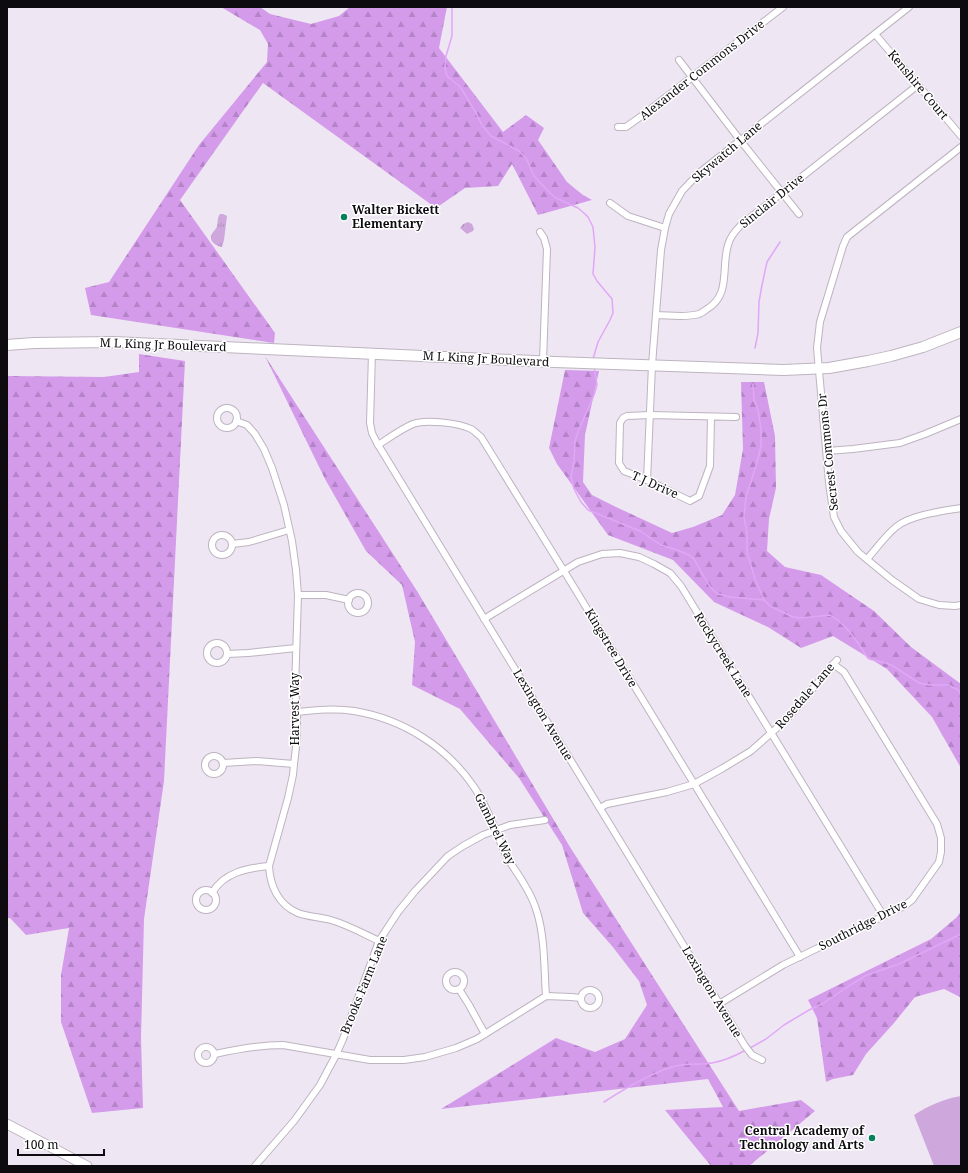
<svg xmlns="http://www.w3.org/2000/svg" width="968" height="1173" font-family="'Noto Serif',serif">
  <defs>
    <pattern id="forest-firs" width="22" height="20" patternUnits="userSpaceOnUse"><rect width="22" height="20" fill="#d49bea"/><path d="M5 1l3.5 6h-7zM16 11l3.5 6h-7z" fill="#b584c8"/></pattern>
    <pattern id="park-tufts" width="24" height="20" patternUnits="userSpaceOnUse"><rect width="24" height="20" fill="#cea8dd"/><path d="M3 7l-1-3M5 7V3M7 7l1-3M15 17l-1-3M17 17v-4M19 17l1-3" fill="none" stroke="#b08fbd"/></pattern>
  </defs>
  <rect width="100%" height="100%" fill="#efe6f3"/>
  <path fill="#cea8dd" d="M961,1096v70h-27l-20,-51c15,-10 30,-16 47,-19z"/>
  <g fill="url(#forest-firs)">
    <path d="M221,7h39l10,7 41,10 28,-8 11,-9h97l-8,41 64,84 23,-17 18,13 -6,12 29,42 16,13 9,5 -54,15 -26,-51 -14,22 -33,2 -29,20 -173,-125 -83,117 95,133 -1,10 -183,-28 -6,-27 24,-6 90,-137 68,-83 1,-18 -8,-14z"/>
    <path d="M139,354l46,7 -21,420 -20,138 -3,119 2,70 -51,5 -31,-91v-47l8,-47 -43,7 -16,-17h-3v-542l97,1 35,-5z"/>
    <path d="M265,356l152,235 153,256 169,264 62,-11 14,11 -66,55h-38l-46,-56 58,-3 -15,-28 -267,30 115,-71 39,14 30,-13 22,-34 -8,-24 -27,-35 -29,-33 -21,-68 -43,-67 -59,-69 -48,-24 3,-43 -13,-57 -36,-34 -41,-72z"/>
    <path d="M565,370l34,1 -14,64 -2,47 9,13 24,12 56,26 21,-6 29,-12 13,-20 8,-46 -2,-67h23l11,54 1,52 -7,31 -2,32 18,16 36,8 53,36 37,36 50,37v84l-29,-51 -45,-48 -54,-33 -32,12 -33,-21 -54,-25 -41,-42 -65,-25 -51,-71 -8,-16z"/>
    <path d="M961,911v90l-1,-4 -16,-8 -29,8 -21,26 -28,31 -13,21 -20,4 -7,3 -9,-64 -9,-18 123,-61 26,-22z"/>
  </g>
  <g fill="url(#park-tufts)">
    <path d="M220,214h3l4,2 -3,24 -2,7c-6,-1 -14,-6 -10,-13 1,-3 4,-4 5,-8 1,-4 0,-8 3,-12z"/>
    <path d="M468,222l4,2 2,5 -1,2 -6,3 -7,-6 3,-4z"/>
  </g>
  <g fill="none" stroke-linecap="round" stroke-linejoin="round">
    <g stroke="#e0a7f7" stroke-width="1.5">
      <path d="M452,7v29l-6,20 -1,12 2,8 12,10 4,5 13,22 6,12 9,11 28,15 7,7 8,18 15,16 7,6 22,10 7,6 3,3 5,10 2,20 -2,27 4,7 15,18 1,14 -3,7 -12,22 -5,17"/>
      <path d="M755,348l3,-15 1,-31 3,-17 5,-23 13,-20"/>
      <path d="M594,367l3,18 -3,10 -17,39 -2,8 -1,20 -3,15 3,12 7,13 7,8 52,21 21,14 16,5 12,5 5,4 15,26 4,5 5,4 12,3 34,3"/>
      <path d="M753,384l1,16 4,10 3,19v17l-5,20 -10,31 -2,20 3,16v19l8,27 9,21 6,6 23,11 8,1 29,-3 9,6 10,10 11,15 7,11 2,2 17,4 7,3 26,17 11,2h18l10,5 3,4"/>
      <path d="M750,1048l16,-9 18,-14 25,-15 13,-6 30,-20 15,-9 32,-11 62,-30"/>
      <path d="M604,1102c20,-13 45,-28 68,-35 13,-4 27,-2 40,-4 12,-2 23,-7 34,-13"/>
    </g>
    <defs>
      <g id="street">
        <path d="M875,34l86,102"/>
        <path d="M679,60l61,80 59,74"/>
        <path d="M618,127h8l17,-12 140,-108"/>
        <path d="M961,147l-114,90 -4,9 -23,76 -3,26 12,135 5,34 7,14 17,21 34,28 27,19 20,6 16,1 6,-1"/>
        <path d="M610,203l18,13 37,12"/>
        <path d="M540,232l4,6 3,11 -4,112"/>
        <path d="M656,315c13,0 29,3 43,-1 3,-1 5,-3 8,-5 24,-14 14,-41 21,-64 2,-8 7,-14 13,-20l177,-140"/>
        <path d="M372,353l-2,70 2,10 5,10 368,603 7,9 10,5"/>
        <circle cx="227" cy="418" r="10"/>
        <path d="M711,417l-1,49 -11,30 -9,5 -43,-21 -23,-9 -5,-8 1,-40 3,-5 4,-2 23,-1 86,2"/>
        <path d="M236,421l11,4 8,9 9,15 8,19 12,37 8,36 4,29 2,25 -3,94 2,23v27l-3,25 -1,11 -5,23 -19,68c1,19 9,39 29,47 10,4 23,4 33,7 17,5 33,14 48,21"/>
        <path d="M378,445c11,-7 23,-16 35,-21 12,-5 46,-1 58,5 4,2 7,6 10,8l83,134 236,386"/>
        <path d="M827,451l26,-2 47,-6 25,-9 36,-15"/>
        <path d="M647,480l5,-115 9,-115 4,-22 4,-14 13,-23 17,-18 210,-166"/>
        <circle cx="222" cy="545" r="10"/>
        <path d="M232,544l17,-2 40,-12"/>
        <path d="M867,559c10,-11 18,-23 29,-32 14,-12 47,-16 65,-19"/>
        <circle cx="358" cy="603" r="10"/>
        <path d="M298,595h28l23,5"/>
        <path d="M484,619l94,-57 24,-8 18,-1 19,4 15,7 16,9 11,13 202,329"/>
        <circle cx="217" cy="653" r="10"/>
        <path d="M227,654l21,-1 48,-5"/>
        <path d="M297,712c19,-2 38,-4 57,-1 49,8 93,36 120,76 14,20 21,44 31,66 5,11 13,20 19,31 5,8 10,18 13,28 8,26 7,56 9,84"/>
        <circle cx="214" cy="765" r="9"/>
        <path d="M223,763l34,-2 37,3"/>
        <path d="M600,808l7,-4 60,-12 27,-8 29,-16 28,-17 36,-32 50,-59"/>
        <circle cx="206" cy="900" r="10"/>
        <path d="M212,893c12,-21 36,-25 57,-27"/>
        <circle cx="455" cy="981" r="9"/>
        <path d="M459,989l10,16 16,29"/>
        <circle cx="590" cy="999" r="9"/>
        <path d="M719,1004l64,-39 121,-59 8,-6 27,-38 2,-10v-14l-4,-14 -93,-152 -11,-8"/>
        <circle cx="206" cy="1055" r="8"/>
        <path d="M215,1054c23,-5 45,-9 68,-9l87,15h34l21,-3 31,-9 21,-9 69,-43 25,1 10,1"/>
        <path d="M255,1166l39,-45 26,-36 16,-30 7,-16 36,-98 19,-29 17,-21 33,-35 15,-10 20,-11 27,-10 35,-5"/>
      </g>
      <path id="secondary" d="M7,1124l80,42"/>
      <path id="primary" d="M7,345l27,-2 79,-1 442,20 228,8 46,-2 39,-7 23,-5 32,-9 38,-15"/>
    </defs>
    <use href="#street" stroke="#bdb4c0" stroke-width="8"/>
    <use href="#secondary" stroke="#bdb4c0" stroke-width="11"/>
    <use href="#primary" stroke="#bdb4c0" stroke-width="12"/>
    <use href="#street" stroke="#fff" stroke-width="6"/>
    <use href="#secondary" stroke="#fff" stroke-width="9"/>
    <use href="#primary" stroke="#fff" stroke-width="10"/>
  </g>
  <g fill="#067f5d" stroke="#fff" stroke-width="1.5">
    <circle cx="344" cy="217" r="4"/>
    <circle cx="872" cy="1138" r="4"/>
  </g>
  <g text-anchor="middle" stroke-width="3" stroke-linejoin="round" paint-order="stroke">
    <g font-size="12" fill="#0e0b10" stroke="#fff">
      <text transform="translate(702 70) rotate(-38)" y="4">Alexander Commons Drive</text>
      <text transform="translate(918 85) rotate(50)" y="4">Kenshire Court</text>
      <text transform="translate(727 152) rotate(-40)" y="4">Skywatch Lane</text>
      <text transform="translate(772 201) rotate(-39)" y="4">Sinclair Drive</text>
      <text transform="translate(163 345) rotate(2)" y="4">M L King Jr Boulevard</text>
      <text transform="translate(486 359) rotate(3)" y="4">M L King Jr Boulevard</text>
      <text transform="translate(828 452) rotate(-96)" y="4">Secrest Commons Dr</text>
      <text transform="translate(655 485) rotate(24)" y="4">T J Drive</text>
      <text transform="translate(611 648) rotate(59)" y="4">Kingstree Drive</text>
      <text transform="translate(723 655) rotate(58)" y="4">Rockycreek Lane</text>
      <text transform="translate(805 696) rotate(-49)" y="4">Rosedale Lane</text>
      <text transform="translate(295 709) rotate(-90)" y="4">Harvest Way</text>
      <text transform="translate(543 715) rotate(59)" y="4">Lexington Avenue</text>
      <text transform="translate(495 829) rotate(64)" y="4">Gambrel Way</text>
      <text transform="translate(863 925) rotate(-27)" y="4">Southridge Drive</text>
      <text transform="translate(364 985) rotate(-68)" y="4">Brooks Farm Lane</text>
      <text transform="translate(712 992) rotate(59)" y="4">Lexington Avenue</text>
    </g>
    <g font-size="12" font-weight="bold" fill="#0e0b10" stroke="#fff" text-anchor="start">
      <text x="352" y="214">Walter Bickett<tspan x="352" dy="14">Elementary</tspan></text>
      <text x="864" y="1135" text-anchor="end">Central Academy of<tspan x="864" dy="14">Technology and Arts</tspan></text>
    </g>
  </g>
  <rect width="968" height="1173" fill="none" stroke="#0e0b10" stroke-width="16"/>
  <path d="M18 1149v6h86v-6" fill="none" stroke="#0e0b10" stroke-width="2"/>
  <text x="24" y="1149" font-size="12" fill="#0e0b10" stroke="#ffffff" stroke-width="3" paint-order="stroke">100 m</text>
</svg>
